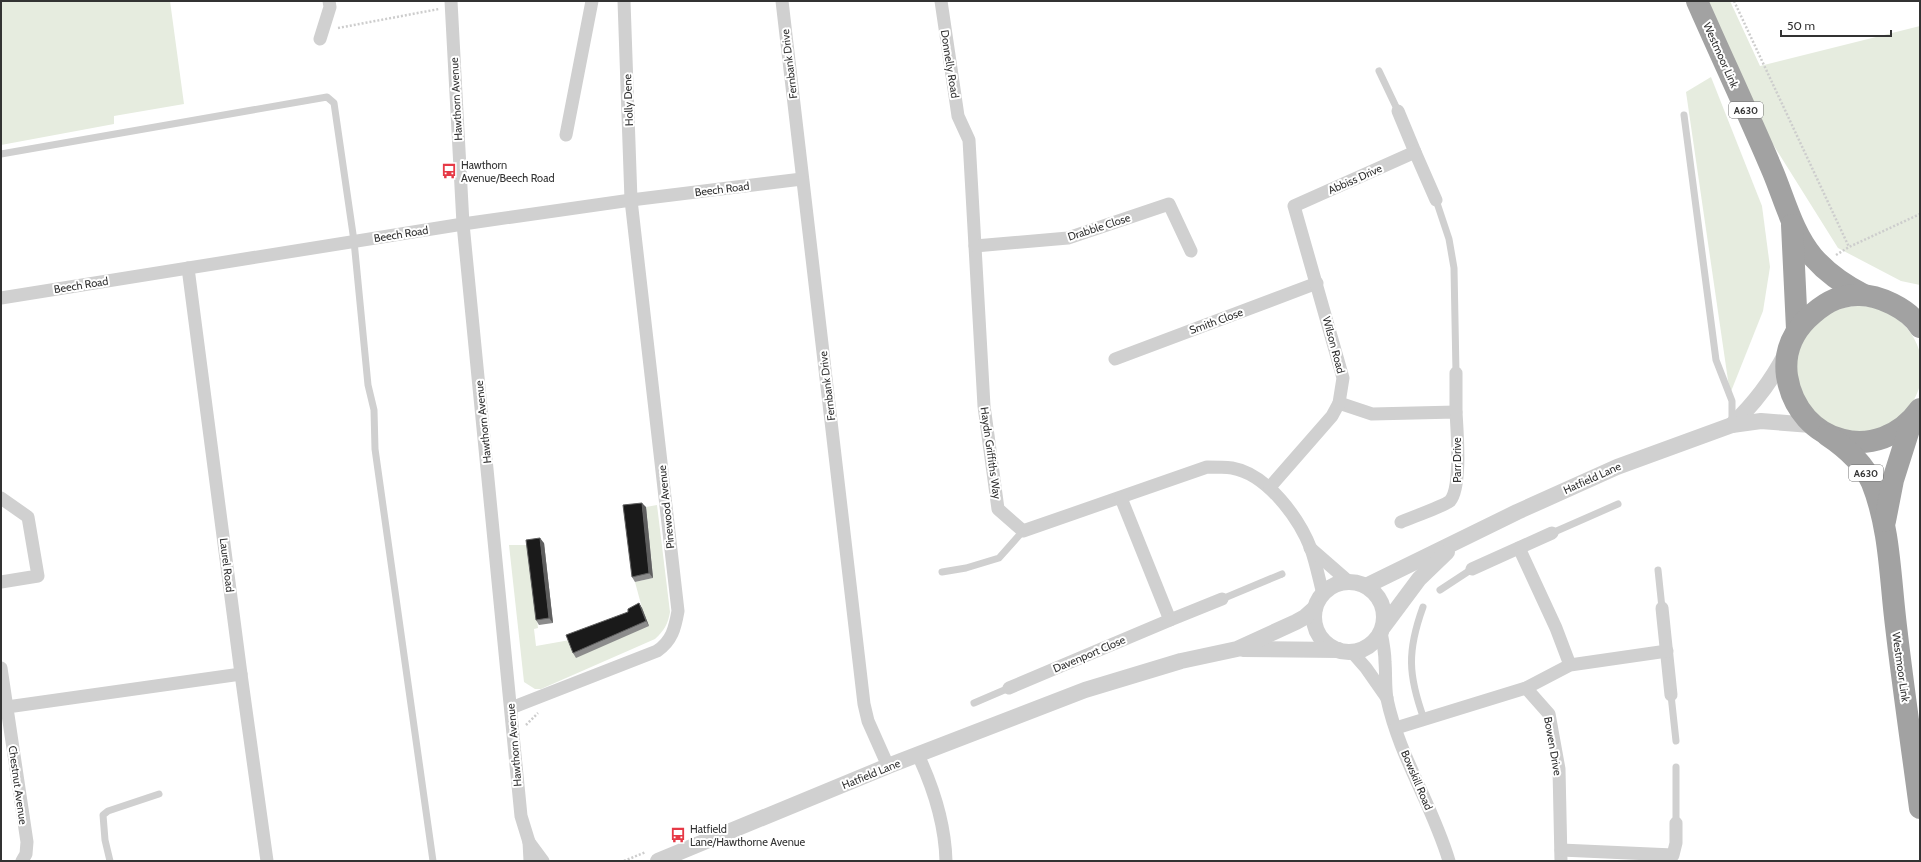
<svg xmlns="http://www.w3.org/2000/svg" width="1921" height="862" font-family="Cabin,sans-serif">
  <rect width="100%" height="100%" fill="#fff"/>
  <g fill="#e6ecdf">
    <path d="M1,1h169l14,103 -70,12v8l-113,21z"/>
    <path d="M1707,1h23l30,65 160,-40v259l-19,-4 -63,-33 -69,-110z"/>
    <path d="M1711,77l51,129 8,61 -7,44 -33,83 -44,-302z"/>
    <circle cx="1859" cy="369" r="63"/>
    <path d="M657,505l13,107c-2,12 -6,19 -15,27l-114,50h-6l-11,-7 -15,-137h20l9,83 -4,1 2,17 34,-6 6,17 66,-49 -7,-26 18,-4 -7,-71z"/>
  </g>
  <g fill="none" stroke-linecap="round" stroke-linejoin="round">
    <g stroke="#cdcdcd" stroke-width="2.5" stroke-dasharray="2 2" stroke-linecap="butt">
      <path d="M1734,1l115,246"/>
      <path d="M338,28l101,-19"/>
      <path d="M1836,255l13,-8 71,-33"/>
      <path d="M526,725l12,-12"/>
      <path d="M624,861l22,-9"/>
    </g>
    <g stroke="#d0d0d0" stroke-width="7">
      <path d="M1379,71l19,40"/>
      <path d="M1684,115l32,245 16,41v20"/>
      <path d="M1,154l326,-57 7,6 20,138 14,144 6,25 1,39 58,412"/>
      <path d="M1436,200l13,39 5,29 2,105"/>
      <path d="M1552,533l66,-29"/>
      <path d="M1658,570l4,38"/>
      <path d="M942,572l24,-4 33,-10 24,-27"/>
      <path d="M1440,590l32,-21"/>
      <path d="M1222,599l60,-25"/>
      <path d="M1423,607c-16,44 -15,68 1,112"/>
      <path d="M1671,695l5,46"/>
      <path d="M974,703l35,-15"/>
      <path d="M1676,823v-56"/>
      <path d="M110,861l-5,-21 -2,-25 5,-4 51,-17"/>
    </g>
    <g stroke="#d0d0d0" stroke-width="13">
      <path d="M451,1l12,223 58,592 8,26"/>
      <path d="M782,1l82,703 4,17 20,45"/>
      <path d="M941,1l17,115 11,24 15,266 14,103 25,22 184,-64c8,0 17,0 25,1 35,6 67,50 79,81 5,14 8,30 12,45"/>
      <path d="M320,39l10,-32 -1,-6"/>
      <path d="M1398,111l17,41"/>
      <path d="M566,135l26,-134"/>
      <path d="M975,246l93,-8 101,-34 22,47"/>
      <path d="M188,268l53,406 26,187"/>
      <path d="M1,298l462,-74 168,-24 171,-21"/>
      <path d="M1115,359l202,-76"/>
      <path d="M1339,403l33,11 84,-2c1,19 6,75 -6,89 -6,5 -40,17 -49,21"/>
      <path d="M1456,412v-39"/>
      <path d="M1270,487l62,-71 7,-13 4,-25 -49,-172 121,-54 21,48"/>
      <path d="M1,498l27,19 10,59 -37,6"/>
      <path d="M1121,498l49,122 52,-21"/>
      <path d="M1310,548l39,34"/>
      <path d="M1519,548l37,80 14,37"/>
      <path d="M1472,569l80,-36"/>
      <path d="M1662,608l9,87"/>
      <path d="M1381,632c2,10 4,20 4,30 1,12 0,25 2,37 12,57 46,107 62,162"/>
      <path d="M1352,652l14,16 21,30"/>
      <path d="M1,668l26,174 -1,12 -4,7"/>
      <path d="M1009,688l161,-68"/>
      <path d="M1526,688l23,26 10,55 2,92"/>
      <path d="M7,707l234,-33"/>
      <path d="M511,708l146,-57c15,-10 18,-23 21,-40l-47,-411 -7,-199"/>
      <path d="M1396,728l130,-40 44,-23 97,-14"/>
      <path d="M918,755c16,34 27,68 28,106"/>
      <path d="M1561,850l112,5 3,-12v-20"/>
      <path d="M530,861l-1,-19 14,19"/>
    </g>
    <g stroke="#d0d0d0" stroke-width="16">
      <path d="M1732,425c22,-21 39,-43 53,-70"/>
      <circle cx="1349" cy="617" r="35"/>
      <path d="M1366,586l151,-74 100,-45 115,-42 29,-4 50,4"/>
      <path d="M1384,626l35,-47 28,-27"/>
      <path d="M1243,649l95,1"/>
      <path d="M658,861l230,-95 197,-76 96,-29 56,-12 59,-27 9,-5 10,-9"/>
    </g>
    <g stroke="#a2a2a2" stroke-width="22">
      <path d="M1697,1c25,57 52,114 76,171 12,29 20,61 40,85 15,17 31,28 51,38"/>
      <path d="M1792,225l5,104"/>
      <path d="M1920,327c-11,-18 -42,-33 -63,-32 -22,1 -34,9 -50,24 -16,16 -23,35 -20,57 11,69 92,90 133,33"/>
      <path d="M1827,435c18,12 36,27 45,48 18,45 18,95 24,143 7,61 16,122 24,182"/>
      <path d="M1885,521l8,-41 19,-60"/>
    </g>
  </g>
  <g fill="#8c8c8c">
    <path d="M646,507l7,71 -18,4 -3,-5z"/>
    <path d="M544,543l9,80 -14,2 -3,-5z"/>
    <path d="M639,603l3,5 7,18 -73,32 -3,-5 55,-41z"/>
  </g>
  <g fill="#5f5f5f">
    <path d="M642,503l4,4 7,71 -4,-5z"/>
    <path d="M540,538l4,5 9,80 -4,-5z"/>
    <path d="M639,603l3,5 7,18 -3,-5z"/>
  </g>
  <g fill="#1a1a1a" stroke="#5f5f5f">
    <path d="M642,503l7,70 -17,4 -9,-72z"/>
    <path d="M540,538l9,80 -13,2 -10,-80z"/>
    <path d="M639,603l7,18 -73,32 -7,-18 62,-23v-3z"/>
  </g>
  <defs>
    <symbol id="bus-bare" viewBox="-9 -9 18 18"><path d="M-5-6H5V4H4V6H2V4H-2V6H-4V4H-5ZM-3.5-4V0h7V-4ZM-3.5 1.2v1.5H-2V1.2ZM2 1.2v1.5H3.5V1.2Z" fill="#e63946" stroke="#fff" stroke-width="2.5" paint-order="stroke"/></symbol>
  </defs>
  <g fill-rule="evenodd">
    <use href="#bus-bare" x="438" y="160" width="22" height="22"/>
    <use href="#bus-bare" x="667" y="824" width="22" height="22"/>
  </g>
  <g text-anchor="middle" stroke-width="4" stroke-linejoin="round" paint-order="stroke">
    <g fill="#fff" stroke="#707070" stroke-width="1">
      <rect x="1729" y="102" width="34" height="16" rx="3"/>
      <rect x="1849" y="465" width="34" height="16" rx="3"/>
    </g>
    <g font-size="10" font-weight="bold" fill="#333">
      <text x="1746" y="114">A630</text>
      <text x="1866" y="477">A630</text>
    </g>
    <g font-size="11" fill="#333" stroke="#fff">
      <text transform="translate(1721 55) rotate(66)" y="4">Westmoor Link</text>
      <text transform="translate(789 64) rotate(-97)" y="4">Fernbank Drive</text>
      <text transform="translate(950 64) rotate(81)" y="4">Donnelly Road</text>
      <text transform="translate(456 99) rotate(-93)" y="4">Hawthorn Avenue</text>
      <text transform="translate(628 100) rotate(-92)" y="4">Holly Dene</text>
      <text transform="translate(1355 179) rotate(-24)" y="4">Abbiss Drive</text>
      <text transform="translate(722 189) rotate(-7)" y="4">Beech Road</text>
      <text transform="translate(1099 227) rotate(-18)" y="4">Drabble Close</text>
      <text transform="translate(401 234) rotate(-9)" y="4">Beech Road</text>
      <text transform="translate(81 285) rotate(-9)" y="4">Beech Road</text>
      <text transform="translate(1216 321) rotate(-20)" y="4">Smith Close</text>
      <text transform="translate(1334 345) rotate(75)" y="4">Wilson Road</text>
      <text transform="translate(827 386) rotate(-97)" y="4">Fernbank Drive</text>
      <text transform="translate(483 422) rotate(-96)" y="4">Hawthorn Avenue</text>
      <text transform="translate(991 453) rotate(82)" y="4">Haydn Griffiths Way</text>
      <text transform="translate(1457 460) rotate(-90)" y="4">Parr Drive</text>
      <text transform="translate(1592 478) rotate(-24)" y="4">Hatfield Lane</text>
      <text transform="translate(666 507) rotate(-96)" y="4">Pinewood Avenue</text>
      <text transform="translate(227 565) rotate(83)" y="4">Laurel Road</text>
      <text transform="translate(1089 654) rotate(-23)" y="4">Davenport Close</text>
      <text transform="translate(1901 667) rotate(82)" y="4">Westmoor Link</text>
      <text transform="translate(514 745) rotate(-95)" y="4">Hawthorn Avenue</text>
      <text transform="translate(1553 746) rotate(80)" y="4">Bowen Drive</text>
      <text transform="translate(871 774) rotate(-22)" y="4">Hatfield Lane</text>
      <text transform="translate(1417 780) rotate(67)" y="4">Bowskill Road</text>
      <text transform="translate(18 785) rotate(82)" y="4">Chestnut Avenue</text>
    </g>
    <g font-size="11" fill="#333" stroke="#fff" text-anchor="start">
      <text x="461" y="169">Hawthorn<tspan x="461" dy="13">Avenue/Beech Road</tspan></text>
      <text x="690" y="833">Hatfield<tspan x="690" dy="13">Lane/Hawthorne Avenue</tspan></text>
    </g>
  </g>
  <rect width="1921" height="862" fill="none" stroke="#333333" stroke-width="4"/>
  <path d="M1781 30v6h110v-6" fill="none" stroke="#333333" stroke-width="2"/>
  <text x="1787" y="30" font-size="12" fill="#333333" stroke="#ffffff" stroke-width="3" paint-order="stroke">50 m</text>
</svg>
